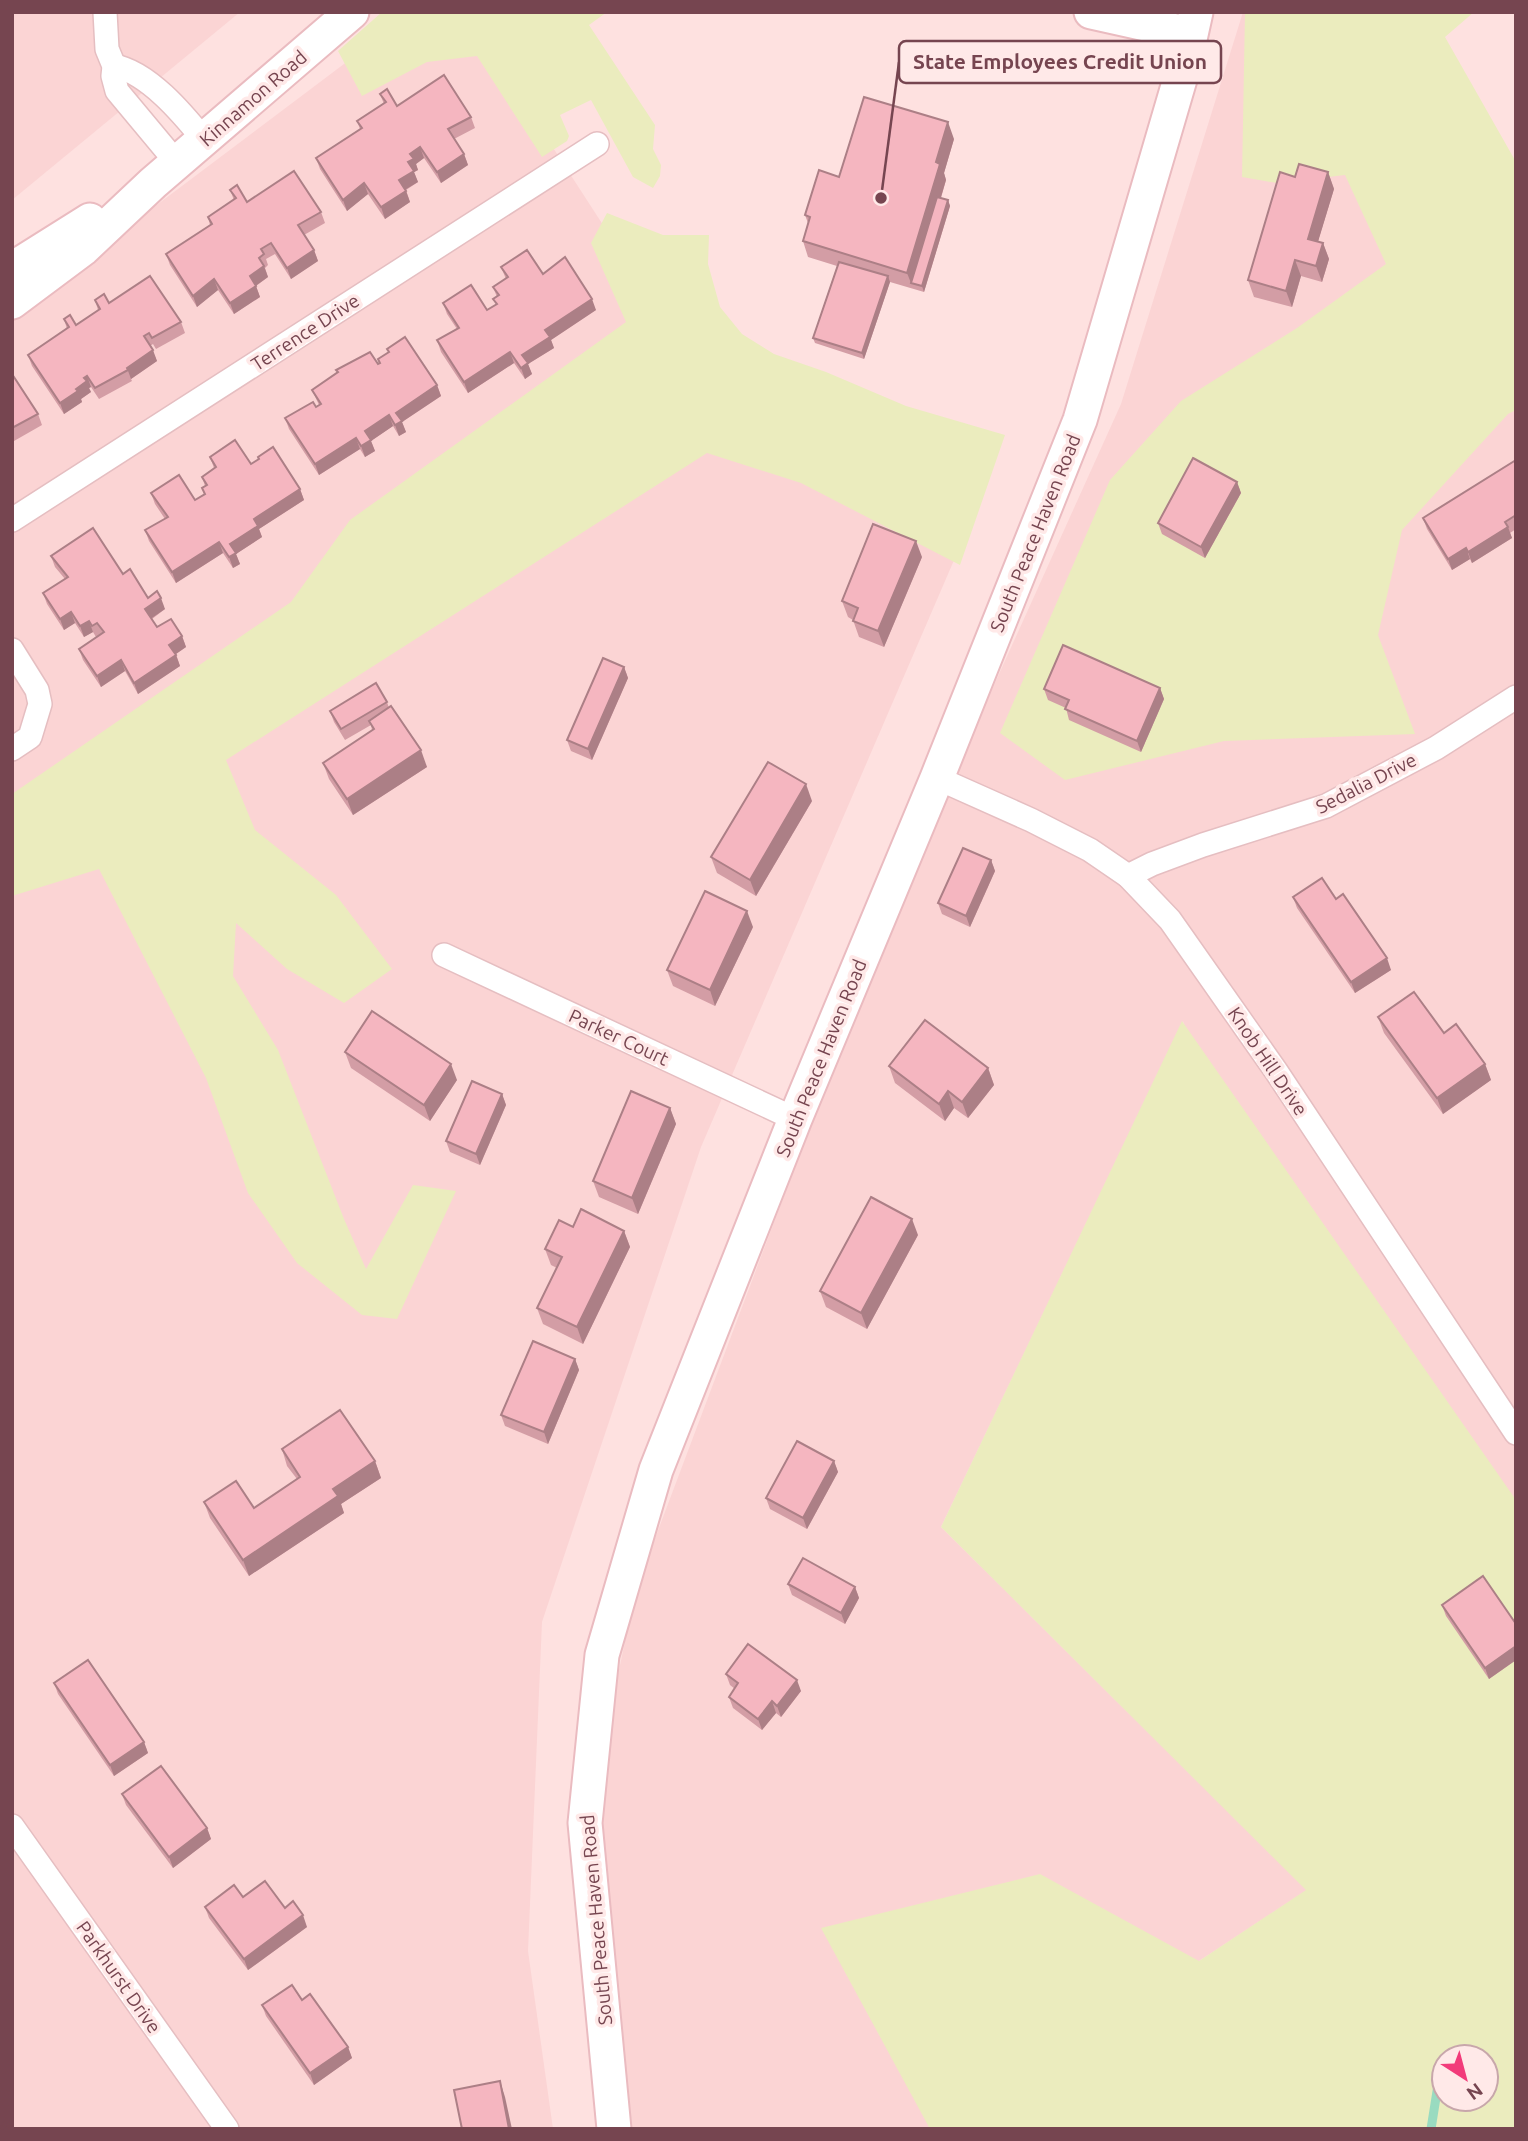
<svg xmlns="http://www.w3.org/2000/svg" width="1528" height="2141" font-family="Ubuntu,sans-serif">
  <rect width="100%" height="100%" fill="#fee1e0"/>
  <g fill="#fbd4d4">
    <path d="M12,12h228l-228,188z"/>
    <path d="M413,12h52l199,307 300,218 -263,610 -159,475 -14,329 25,178h-541v-1815z"/>
    <path d="M1243,12h7l266,315v1650l-333,-956 -242,506 366,363 -108,71 3,168h-583l-30,-316 47,-224 251,-667 234,-518z"/>
  </g>
  <g fill="#ebecbe" fill-rule="evenodd">
    <path d="M382,12h225l-18,13 66,100 -2,24 8,16 -1,11 -7,12 -20,-11 -42,-77 -31,15 9,21 -2,5 -25,16 -65,-101 -50,6 -65,34 -24,-45z"/>
    <path d="M1245,12h229l-29,25 71,125v248l-8,4 -106,116 -24,105 37,99 -191,7 -159,39 -65,-47 110,-253 71,-79 116,-73 89,-64 -41,-89 -68,8 -35,-6z"/>
    <path d="M607,213l56,22h46l-1,29 12,43 22,27 32,20 52,18 80,34 99,29 -45,130 -159,-82 -94,-30 -481,307 29,70 81,65 56,74 -48,34 -57,-34 -51,-46 -3,53 45,74 66,169 22,50 47,-84 43,6 -59,128 -35,-4 -65,-52 -49,-70 -42,-115 -107,-209 -87,27v-102l279,-192 59,-82 276,-198 -35,-79z"/>
    <path d="M1182,1021l334,479v629h-586l-109,-201 219,-54 159,87 107,-71 -365,-363zM1444,2057h42v42h-42z"/>
  </g>
  <g fill="none" stroke-linecap="round" stroke-linejoin="round">
    <path stroke="#99dbc0" stroke-width="9" d="M1431,2129l7,-44"/>
    <defs>
      <g id="minor">
        <path d="M105,12l2,37 7,17 -1,10 4,15 60,72"/>
        <path d="M114,66c34,6 69,48 90,74"/>
        <path d="M12,520l585,-376"/>
        <path d="M12,650l25,40 3,14 -10,33 -18,12"/>
        <path d="M937,778l94,42 59,30 38,26 42,44 106,151 240,362"/>
        <path d="M1128,876l24,-12 51,-19 123,-39 110,-58 80,-51"/>
        <path d="M444,955l351,164"/>
        <path d="M12,1826l215,303"/>
      </g>
      <g id="secondary">
        <path d="M1091,12l99,22"/>
        <path d="M12,269l78,-49"/>
        <path d="M12,302l71,-53 70,-66 199,-171"/>
        <path d="M614,2129l-29,-306 17,-168 54,-185 139,-351 142,-341 143,-358 105,-358 11,-50"/>
      </g>
    </defs>
    <use href="#minor" stroke="#e5bec1" stroke-width="26"/>
    <use href="#secondary" stroke="#eabbc0" stroke-width="37"/>
    <use href="#minor" stroke="#fff" stroke-width="23"/>
    <use href="#secondary" stroke="#fff" stroke-width="33"/>
  </g>
  <g fill="#d39da5">
    <path d="M380,94l17,12 74,11 4,11 -21,11 10,15 4,11 -27,18 -17,-25 -8,6 2,6 -4,2 4,10 -12,8 4,12 -25,17 -17,-25 -21,17 -27,-42 -4,-11 44,-29 -3,-8 27,-17z"/>
    <path d="M954,139l-10,34 2,7 -5,18 7,2 2,6 -26,86 -34,-10 -26,77 -49,-16 -2,-5 24,-72 -29,-9 -5,-16 5,-18 -3,-8 34,-38z"/>
    <path d="M1328,172l6,17 -16,52 5,2 6,16 -7,23 -21,-6 -9,31 -38,-10 -6,-17 47,-103z"/>
    <path d="M230,190l17,12 74,10 4,11 -21,12 10,15 4,11 -27,18 -16,-25 -9,5 2,6 -3,3 3,9 -12,9 4,11 -26,17 -16,-24 -21,17 -27,-42 -4,-11 44,-29 -2,-8 26,-17z"/>
    <path d="M501,267l42,7 53,36 -45,30 3,8 -26,16 4,10 -7,5 -11,-16 -46,30 -27,-41 -4,-12 20,-11 -10,-15 -4,-11 44,7 9,-5 -3,-6 4,-2 -4,-10 13,-8z"/>
    <path d="M95,300l14,3 72,19 4,11 -29,16 -3,-5 -3,2 7,15 -26,18 1,2 -33,18 -8,-12 -2,1 2,4 -10,7 1,3 -18,12 -32,-48 -4,-11 39,-26 -3,-10 12,6 22,-15z"/>
    <path d="M378,359l59,26 4,11 -39,26 4,10 -7,4 -6,-10 -22,15 4,10 -10,6 -5,-8 -41,26 -30,-46 -4,-11 34,-13 -7,-15 26,-17 -2,-3 42,-6 2,-1z"/>
    <path d="M12,374l26,40 4,11 -28,16 -2,-2z"/>
    <path d="M210,457l41,7 49,25 4,11 -45,29 3,8 -26,17 4,10 -7,4 -10,-15 -47,30 -27,-42 -4,-11 20,-11 -10,-15 -4,-11 44,7 9,-6 -2,-6 3,-2 -3,-9 12,-9z"/>
    <path d="M1516,460v69l-6,4 2,5 -40,25 -2,-4 -18,11 -25,-41 -4,-11z"/>
    <path d="M1237,482l4,11 -36,65 -43,-24 -4,-11z"/>
    <path d="M51,556l72,18 25,24 17,11 -13,10 5,8 25,9 4,11 -10,7 4,12 -42,28 -13,-23 -24,16 -18,-27 -4,-11 17,-12 -3,-5 -9,5 -9,-14 -11,7 -17,-26 -4,-11 22,-14 -10,-12z"/>
    <path d="M922,557l-38,90 -25,-10 -6,-17 -5,-3 -6,-16z"/>
    <path d="M624,667l4,11 -36,82 -21,-9 -4,-11z"/>
    <path d="M1160,688l4,11 -23,53 -72,-32 -3,-12 -18,-8 -4,-11z"/>
    <path d="M387,702l2,6 38,59 -74,48 -24,-36 -6,-16 49,-33 -1,-5 -26,15 -11,-18 -4,-11z"/>
    <path d="M812,801l-56,95 -39,-23 -6,-16z"/>
    <path d="M991,860l4,11 -25,56 -28,-13 -4,-11z"/>
    <path d="M1293,897l43,2 55,71 -36,23 -58,-85z"/>
    <path d="M753,927l-38,79 -42,-20 -6,-16z"/>
    <path d="M1378,1017l66,16 41,31 6,16 -48,34 -59,-81z"/>
    <path d="M345,1052l112,28 -27,41 -79,-53z"/>
    <path d="M889,1066l99,2 6,17 -26,33 -14,-10 -9,13 -50,-38z"/>
    <path d="M502,1094l4,11 -26,60 -30,-13 -4,-11z"/>
    <path d="M670,1108l6,16 -38,90 -39,-17 -6,-16z"/>
    <path d="M624,1231l6,16 -47,97 -40,-20 -6,-16 20,-40 -6,-3 -6,-16z"/>
    <path d="M918,1235l-51,94 -41,-22 -6,-16z"/>
    <path d="M575,1359l4,11 -31,74 -43,-18 -4,-11z"/>
    <path d="M282,1449l93,12 6,17 -40,26 3,9 -95,63 -39,-58 -6,-16 50,6 43,-29 -10,-13z"/>
    <path d="M834,1461l4,11 -31,57 -37,-20 -4,-11z"/>
    <path d="M788,1584l67,3 4,11 -14,26 -53,-29z"/>
    <path d="M1442,1605l74,19v36l-27,19 -43,-63z"/>
    <path d="M726,1674l75,17 -20,26 -5,-4 -14,17 -29,-22 -4,-11 6,-8 -5,-4z"/>
    <path d="M54,1683l90,59 4,11 -34,23 -56,-82z"/>
    <path d="M122,1794l85,34 4,11 -38,29 -47,-63z"/>
    <path d="M243,1897l64,30 -59,43 -39,-52 -4,-11z"/>
    <path d="M262,2005l86,42 4,11 -38,27 -48,-69z"/>
  </g>
  <g fill="#ac7f86">
    <path d="M948,122l6,17 -10,34 2,7 -31,104 -4,-1 -4,-10 29,-111z"/>
    <path d="M420,147l4,11 -8,6 2,6 -4,2 4,10 -15,9 -4,-11 9,-18 2,-8z"/>
    <path d="M464,154l4,11 -27,18 -4,-11z"/>
    <path d="M1328,172l6,17 -20,66 -6,-16z"/>
    <path d="M364,183l4,11 -21,17 -4,-11z"/>
    <path d="M406,191l4,11 -25,17 -4,-12z"/>
    <path d="M948,200l2,6 -26,86 -2,-6z"/>
    <path d="M1323,243l6,16 -7,23 -6,-16z"/>
    <path d="M314,250l4,11 -27,18 -4,-11z"/>
    <path d="M1295,260l6,16 -9,31 -6,-16z"/>
    <path d="M264,266l4,11 -14,10 -4,-11z"/>
    <path d="M888,276l2,6 -26,77 -2,-6z"/>
    <path d="M214,279l4,11 -21,17 -4,-11z"/>
    <path d="M256,286l4,11 -26,17 -4,-11z"/>
    <path d="M592,299l4,11 -45,30 3,8 -26,16 4,10 -7,5 -4,-11 1,-13 23,-25z"/>
    <path d="M153,350l4,11 -26,18 -4,-11z"/>
    <path d="M510,352l4,11 -46,30 -4,-11z"/>
    <path d="M87,376l4,11 -2,1 2,4 -10,7 1,3 -18,12 -4,-11 16,-14z"/>
    <path d="M437,385l4,11 -39,26 4,10 -7,4 -4,-11 1,-12z"/>
    <path d="M389,415l4,11 -22,15 4,10 -10,6 -4,-11 4,-15z"/>
    <path d="M356,438l4,11 -41,26 -4,-11z"/>
    <path d="M1237,482l4,11 -36,65 -4,-11z"/>
    <path d="M300,489l4,11 -45,29 3,8 -26,17 4,10 -7,4 -4,-11 1,-13 24,-25z"/>
    <path d="M1508,527l4,11 -40,25 -4,-11z"/>
    <path d="M916,541l6,16 -38,90 -6,-16z"/>
    <path d="M219,542l4,11 -47,30 -4,-11z"/>
    <path d="M1466,548l4,11 -18,11 -4,-11z"/>
    <path d="M161,598l4,11 -16,11 -4,-11z"/>
    <path d="M71,612l4,11 -11,7 -4,-11z"/>
    <path d="M89,621l4,11 -9,5 -4,-11z"/>
    <path d="M182,636l4,11 -13,9 -4,-11z"/>
    <path d="M176,655l4,11 -42,28 -4,-11z"/>
    <path d="M121,660l4,11 -24,16 -4,-11z"/>
    <path d="M624,667l4,11 -36,82 -4,-11z"/>
    <path d="M1160,688l4,11 -23,53 -4,-11z"/>
    <path d="M421,750l6,17 -74,48 -6,-16z"/>
    <path d="M806,784l6,17 -56,95 -6,-16z"/>
    <path d="M991,860l4,11 -25,56 -4,-11z"/>
    <path d="M747,911l6,16 -38,79 -5,-16z"/>
    <path d="M1387,958l4,12 -36,23 -4,-11z"/>
    <path d="M451,1064l6,16 -27,41 -6,-16z"/>
    <path d="M1485,1064l6,16 -48,34 -6,-16z"/>
    <path d="M988,1068l6,17 -26,33 -6,-16z"/>
    <path d="M948,1091l6,17 -9,13 -6,-17z"/>
    <path d="M502,1094l4,11 -26,60 -4,-11z"/>
    <path d="M670,1108l6,16 -38,90 -6,-16z"/>
    <path d="M912,1219l6,16 -51,94 -6,-16z"/>
    <path d="M624,1231l6,16 -47,97 -6,-17z"/>
    <path d="M575,1359l4,11 -31,74 -4,-12z"/>
    <path d="M375,1461l6,17 -40,26 3,9 -95,63 -6,-16 90,-71z"/>
    <path d="M834,1461l4,11 -31,57 -4,-11z"/>
    <path d="M855,1587l4,11 -14,26 -4,-11z"/>
    <path d="M1516,1646v14l-27,19 -4,-11z"/>
    <path d="M797,1680l4,11 -20,26 -4,-11z"/>
    <path d="M772,1701l4,12 -14,17 -4,-11z"/>
    <path d="M144,1742l4,11 -34,23 -4,-11z"/>
    <path d="M207,1828l4,11 -38,29 -4,-11z"/>
    <path d="M303,1915l4,12 -59,43 -4,-11z"/>
    <path d="M348,2047l4,11 -38,27 -4,-12z"/>
    <path d="M500,2081l5,16 7,32h-3z"/>
  </g>
  <g fill="#f5b6c0" stroke="#ac7f86" stroke-width="2">
    <path d="M444,75l27,42 -23,12 16,25 -27,18 -17,-25 -10,7 4,5 -6,3 6,9 -15,9 7,11 -25,16 -17,-24 -21,17 -27,-42 46,-30 -5,-7 29,-19 -6,-8 7,-5 10,17z"/>
    <path d="M864,97l84,25 -12,40 4,2 -33,109 -104,-32 7,-24 -5,-2 14,-45 20,7z"/>
    <path d="M1299,164l29,8 -20,67 15,4 -7,23 -21,-6 -9,31 -38,-11 32,-108 15,5z"/>
    <path d="M294,171l27,41 -23,13 16,25 -27,18 -16,-25 -10,6 3,5 -5,4 5,8 -14,10 6,10 -26,17 -16,-24 -21,17 -27,-42 46,-30 -4,-7 28,-19 -6,-8 7,-5 10,17z"/>
    <path d="M937,197l11,3 -26,86 -11,-3z"/>
    <path d="M527,250l16,24 22,-17 27,42 -47,31 5,7 -28,18 6,8 -7,5 -11,-16 -46,30 -27,-42 22,-12 -16,-25 28,-18 16,25 10,-6 -4,-5 6,-4 -6,-8 15,-10 -7,-10z"/>
    <path d="M839,262l49,14 -26,77 -49,-15z"/>
    <path d="M150,276l31,46 -29,16 -3,-5 -5,3 9,14 -26,18 1,2 -33,18 -8,-12 -3,2 3,3 -11,8 2,2 -18,12 -32,-48 41,-28 -5,-8 6,-4 6,10 24,-16 -5,-9 9,-6 5,9z"/>
    <path d="M405,337l32,48 -41,28 6,8 -7,4 -6,-10 -24,16 6,9 -10,6 -5,-8 -41,26 -30,-46 28,-16 3,5 5,-3 -9,-14 26,-18 -2,-2 34,-18 8,12 2,-1 -2,-4 11,-7 -2,-3z"/>
    <path d="M12,374l26,40 -26,14z"/>
    <path d="M235,440l16,24 8,-5 -1,-2 15,-10 27,42 -46,30 4,7 -28,18 6,9 -7,4 -10,-15 -47,30 -27,-42 23,-13 -17,-24 28,-18 16,25 10,-6 -3,-6 5,-3 -5,-8 14,-10 -6,-10z"/>
    <path d="M1193,458l44,24 -36,65 -43,-24z"/>
    <path d="M1516,460v55l-11,7 3,5 -40,25 -2,-4 -18,11 -25,-41z"/>
    <path d="M873,524l43,17 -38,90 -25,-10 5,-13 -16,-7z"/>
    <path d="M93,528l30,46 7,-5 18,29 9,-7 4,7 -16,11 12,18 14,-8 11,17 -13,9 7,10 -42,28 -13,-23 -24,16 -18,-27 25,-17 -7,-9 -5,3 -3,-5 -9,5 -9,-14 -11,7 -17,-26 25,-16 -17,-21z"/>
    <path d="M1063,645l97,43 -23,53 -72,-32 4,-9 -25,-11z"/>
    <path d="M603,658l21,9 -36,82 -21,-9z"/>
    <path d="M376,683l11,19 -46,27 -11,-18z"/>
    <path d="M391,706l30,44 -74,49 -24,-36 51,-34 -5,-8z"/>
    <path d="M768,762l38,22 -56,96 -39,-23z"/>
    <path d="M963,848l28,12 -25,56 -28,-13z"/>
    <path d="M1322,878l14,21 7,-5 44,64 -36,24 -58,-85z"/>
    <path d="M705,891l42,20 -37,79 -43,-20z"/>
    <path d="M1414,992l30,41 12,-9 29,40 -48,34 -59,-81z"/>
    <path d="M372,1011l79,53 -27,41 -79,-53z"/>
    <path d="M925,1020l63,48 -26,34 -14,-11 -9,13 -50,-38z"/>
    <path d="M472,1081l30,13 -26,60 -30,-13z"/>
    <path d="M631,1091l39,17 -38,90 -39,-17z"/>
    <path d="M871,1197l41,22 -51,94 -41,-22z"/>
    <path d="M581,1209l43,22 -47,96 -40,-19 25,-51 -17,-8 14,-29 14,7z"/>
    <path d="M533,1341l42,18 -31,73 -43,-17z"/>
    <path d="M340,1410l35,51 -42,28 5,7 -95,64 -39,-58 32,-21 18,27 46,-31 -18,-28z"/>
    <path d="M797,1441l37,20 -31,57 -37,-20z"/>
    <path d="M803,1558l52,29 -14,26 -53,-29z"/>
    <path d="M1483,1576l33,48v22l-31,22 -43,-63z"/>
    <path d="M748,1644l49,36 -20,26 -5,-5 -14,18 -29,-22 9,-14 -12,-9z"/>
    <path d="M88,1660l56,82 -34,23 -56,-82z"/>
    <path d="M161,1766l46,62 -38,29 -47,-63z"/>
    <path d="M265,1881l20,27 8,-7 10,14 -59,44 -39,-52 29,-22 9,12z"/>
    <path d="M292,1985l10,15 8,-6 38,53 -38,26 -48,-68z"/>
    <path d="M500,2081l9,48h-47l-8,-39z"/>
  </g>
  <g text-anchor="middle" stroke-width="7" stroke-linejoin="round" paint-order="stroke">
    <g font-size="19" fill="#764550" stroke="#ffe9e8">
      <text transform="translate(253 98) rotate(-41)" y="7">Kinnamon Road</text>
      <text transform="translate(305 332) rotate(-33)" y="7">Terrence Drive</text>
      <text transform="translate(1035 533) rotate(-68)" y="7">South Peace Haven Road</text>
      <text transform="translate(1366 783) rotate(-27)" y="7">Sedalia Drive</text>
      <text transform="translate(619 1037) rotate(25)" y="7">Parker Court</text>
      <text transform="translate(821 1058) rotate(-68)" y="7">South Peace Haven Road</text>
      <text transform="translate(1268 1061) rotate(56)" y="7">Knob Hill Drive</text>
      <text transform="translate(596 1920) rotate(-95)" y="7">South Peace Haven Road</text>
      <text transform="translate(119 1977) rotate(55)" y="7">Parkhurst Drive</text>
    </g>
  </g>
  <path fill="none" stroke="#764550" stroke-width="2.5" d="M881 198L899 62"/>
  <circle fill="#764550" stroke="#ffe9e8" stroke-width="2.5" cx="881" cy="198" r="7"/>
  <rect fill="#ffe9e8" stroke="#764550" stroke-width="2.5" x="899" y="41" width="322" height="42" rx="7"/>
  <g font-size="21" text-anchor="middle" font-weight="bold" fill="#764550">
    <text x="1060" y="69">State Employees Credit Union</text>
  </g>
  <rect width="1528" height="2141" fill="none" stroke="#764550" stroke-width="28"/>
  <g transform="translate(1465 2078) rotate(144)"><circle r="33" fill="#ffe9e8" stroke="#c8a7ab" stroke-width="2"/>
  <path d="M0-5L12 26L0 18L-12 26Z" fill="#f23b7a"/>
  <text y="-10" font-size="19" font-weight="bold" text-anchor="middle" fill="#764550">N</text>
  </g>
</svg>
